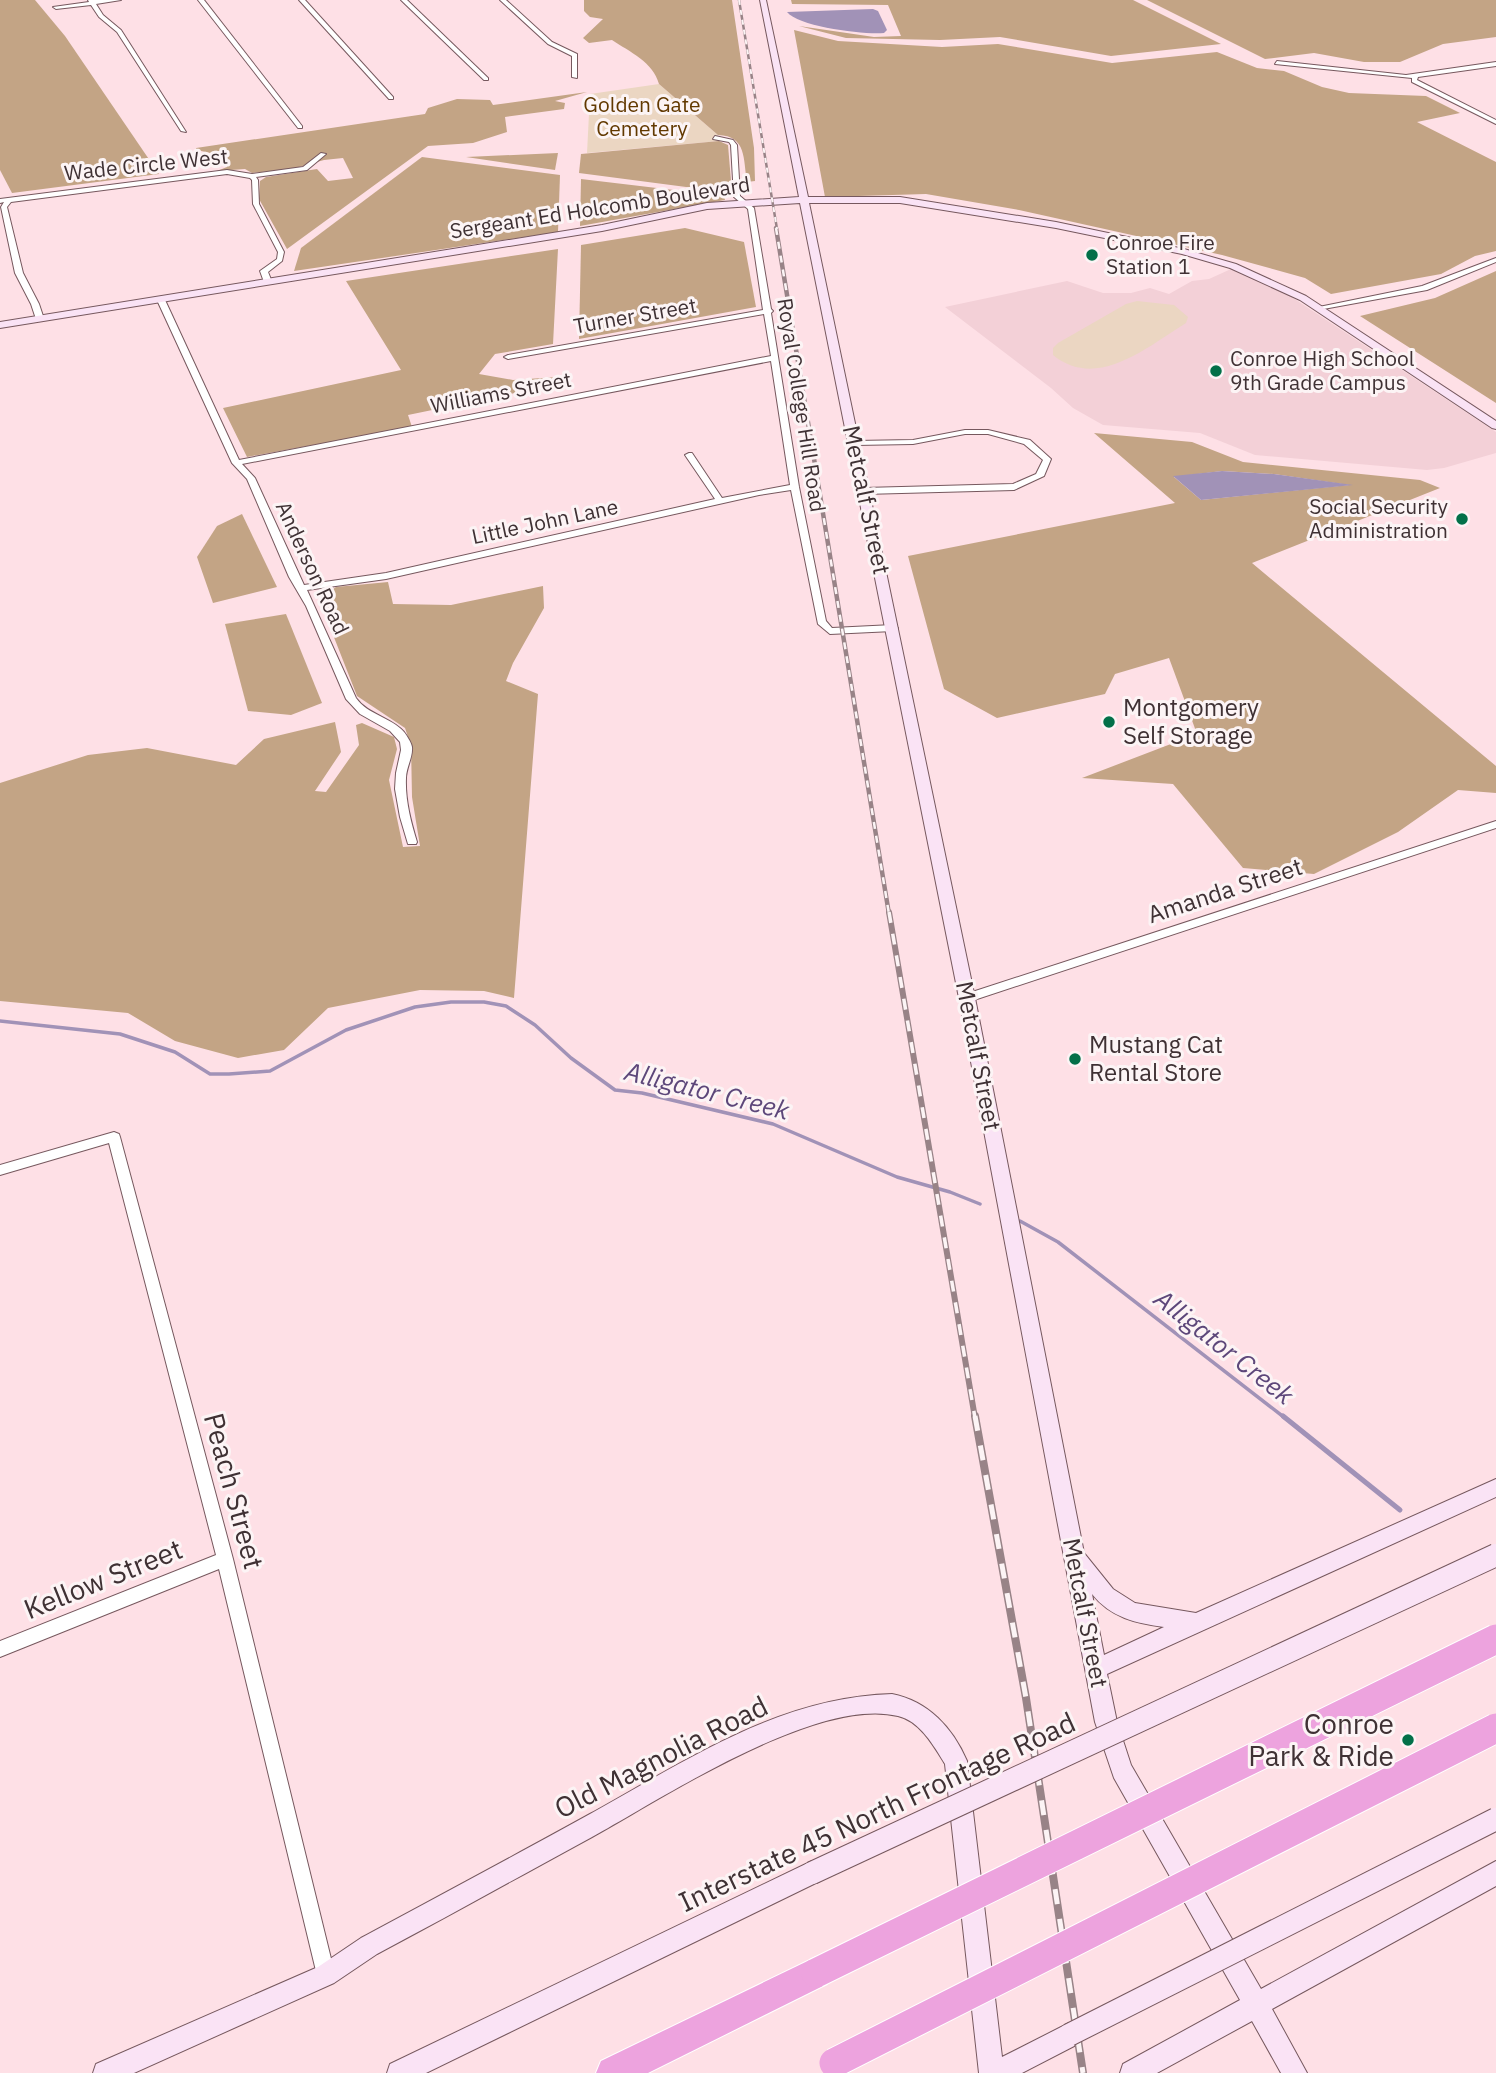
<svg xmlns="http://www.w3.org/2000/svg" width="1496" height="2073" font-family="'IBM Plex Sans',sans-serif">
  <rect width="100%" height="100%" fill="#fee0e6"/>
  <path fill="#f3d0d7" d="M1231,269l53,23 212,140v21l-52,15 -17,2 -172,-15 -55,-22 -97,-8 -30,-17 -22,-20 -106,-81 122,-26 36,12h28l19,-5 19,6 23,-13 17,-2z"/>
  <g fill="#ebd6c2">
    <path d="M659,84l59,51 1,6 -132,12 3,-59z"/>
    <path d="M1137,301l37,4 14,12 -2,6c-39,24 -89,68 -133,32v-7l5,-5 68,-39z"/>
  </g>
  <g fill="#c3a485" fill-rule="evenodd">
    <path d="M0,0h35l30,36 94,138 -147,19 -12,-23z"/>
    <path d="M584,0h148l22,148 1,33 -8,1c-4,-23 0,-46 -29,-47l-59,-51c-6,-22 -29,-32 -47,-44l-23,3 -6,-5 20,-19 -13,-2 -6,-6z"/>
    <path d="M791,0h342l88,44 -110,12 -111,-19 -60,3 -94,-2 -47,-12 75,11 27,-1 -13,-31 -96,-1z"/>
    <path d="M1147,0h349v37l-53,7 -43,18h-36l-50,-9 -49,6z"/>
    <path d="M794,30l44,11 104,6 56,-3 114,19 105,-11 40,16 27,3 38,16 27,6 77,3 34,17 -43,9 79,40v89l-21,5 -34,18 -110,20 -26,-16 -83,-23 -203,-45 -93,-16 -101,3z"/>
    <path d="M587,92l-32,9 10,2 -1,6 -59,8 2,15 -34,11 -45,3 -141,103 -28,-50 1,-18 6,-4 51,-8 11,12 25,-3 -10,-20 -19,2 -32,9 -40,4 -7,-4 -28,2 10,-4v-4h-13l5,-8 -22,-5 -1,-2 229,-34 3,-6 29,-9 33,1 3,5z"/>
    <path d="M719,141l9,4 4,48 -153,-20 2,-19z"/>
    <path d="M558,153l-3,17 -89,-13z"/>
    <path d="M422,157l138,18 -2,57 -264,39 7,-23z"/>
    <path d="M581,179l143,17 1,4 -145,26z"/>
    <path d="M685,228l59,14 12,65 -177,32 2,-94z"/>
    <path d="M558,249l-5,95 -58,10 -16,20 34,6 44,-3 -3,11 -39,5 -107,22 4,12 -165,30 -24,-49 178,-38 -55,-89z"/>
    <path d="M1496,271v132l-136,-87 75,-18z"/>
    <path d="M1094,433l98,9 51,20 177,18 20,8 -188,75 244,203v27l-38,-3 -60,42 -84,42 -71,-6 -70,-84 -91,-6 115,-44 -28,-76 -54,16 -10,20 -108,24 -53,-29 -36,-133 267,-53zM1222,471l52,3 75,11 -148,15 -27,-23z"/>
    <path d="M242,514l35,73 -64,16 -16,-46 20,-31z"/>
    <path d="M388,582l5,22 58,1 92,-19 1,22 -31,55 -7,18 32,13 -24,304 -30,-7 -64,-1 -92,18 -44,42 -46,8 -63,-17 -47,-28 -128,-12v-218l88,-28 59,-7 89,17 28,-26 71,-17 6,30 -26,39 11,1 33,-47 -3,-20 6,-2 32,14 3,12 -8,31 14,67 17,-1 -8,-49 -1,-51 -6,-18 -48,-32 -38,-97 17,-12z"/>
    <path d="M286,614l36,89 -31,12 -43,-4 -23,-87z"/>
  </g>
  <g fill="#a192b7">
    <path d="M873,9l5,2 9,19 -3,3c-19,2 -85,-6 -97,-21z"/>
    <path d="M1222,471l52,3 79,11 -152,15 -28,-24z"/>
  </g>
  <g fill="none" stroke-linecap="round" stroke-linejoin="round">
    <g stroke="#a192b7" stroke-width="3.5">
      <path d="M0,1021l120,13 55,18 35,22h19l41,-3 76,-41 69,-23 36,-5h33l22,4 29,19 36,33 44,32 27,3 131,31 124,53 53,15 30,12"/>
      <path d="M1020,1221l38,21 227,176"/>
    </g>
    <path stroke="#a192b7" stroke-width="5" d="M1283,1416l117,94"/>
    <defs>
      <g id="street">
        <path d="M88,0h33l-25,4 7,11 18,15 65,102 -5,-1 -64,-99 -18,-15 -8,-12 -35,4 -3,-2 36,-5z"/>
        <path d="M198,0h6l98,126v2h-4z"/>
        <path d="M299,0h6l88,97v2h-4z"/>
        <path d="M401,0h6l81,78v2h-4z"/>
        <path d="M500,0h6l46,42 25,12v24l-5,-1v-21l-24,-12z"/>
        <path d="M1277,61l129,14 90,-13v4l-78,11 -1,3 79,40v4l-84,-42v-4l-137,-14z"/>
        <path d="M715,136l18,4 4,5 3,51 14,12 17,101 2,2 -2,2 28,174 27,134 6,7 61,-3 5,3 -5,3 -63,3 -12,-10 -27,-134 -32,5 -373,84 -79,11 49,108c12,17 35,19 48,34 3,4 7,10 8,15 1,10 -6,21 -6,31 -1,22 5,44 11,64l-1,2h-8l-8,-27 -5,-28 1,-16 5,-23 -1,-8 -10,-11 -30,-17 -14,-15 -40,-93 -17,-29 -42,-98 -15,-16 -75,-163 4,-2 4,2 74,160 532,-104 -7,-42 -256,45 -4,-2 4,-2 255,-45 -15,-101 -14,-12 -3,-52 -2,-3 -16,-3zM771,361l19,124 -68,13 -30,-45h-3l-4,2 30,44 -329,74 -82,12 -49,-107 -13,-14z"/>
        <path d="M321,153l5,1 -19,16 -51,7 2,3 1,24 25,48 -2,9 -14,11 4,10 -4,2 -4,-2 -4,-11 17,-12 1,-7 -25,-48 -1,-24 -2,-2 -23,-4 -216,28 -4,5 16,66 16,31 5,15 -4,2 -4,-2 -5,-15 -16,-31 -14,-66 3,-5 -4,1v-4l227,-29 25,4 51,-7z"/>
        <path d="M1496,258v4l-69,28 -109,20 -4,-2 108,-22z"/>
        <path d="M965,430h23l42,10 21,19 -7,17 -30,14 -150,4 -4,-3 4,-3 149,-4 23,-10 7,-14 -19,-16 -36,-10h-23l-52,10 -58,1 -4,-2 4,-2 58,-1z"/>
        <path d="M1496,821v7l-525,173 -4,1 -6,-4 2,-3z"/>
        <path d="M114,1132l5,2 1,3 113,422 102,416 -2,7 -7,2 -7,-2 -2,-7 -98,-406 -219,88v-16l216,-86 -107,-412 -109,32v-10z"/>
      </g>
      <g id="secondary">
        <path d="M760,0h6l42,197h92l156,25 128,27 52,15 70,32 190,125v8l-4,-1 -192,-128 -70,-32 -48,-14 -126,-26 -156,-25h-91l166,795 109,555 29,36 22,14 61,10 300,-134v18l-389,177 10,48 14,43 130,224 235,-128v25l-224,123 35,64h-26l-29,-52 -95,52h-37l3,-9 117,-64 -126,-222 -19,-56 -136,-724 -159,-795 -93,6 -105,22 -602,97v-6l602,-97 105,-22 92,-6zM1092,1594c19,24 44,29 72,33l-60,28z"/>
        <path d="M892,1694c36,7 61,34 75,67l35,296 67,-34 9,3 3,9 -3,9 -56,29h-43l-34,-309c-11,-18 -25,-43 -47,-48 -81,-20 -235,82 -306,121 -72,39 -143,79 -215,117l-43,29 -200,90h-41l3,-9 222,-97 43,-29c76,-41 153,-82 229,-124 96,-53 189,-117 302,-120z"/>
        <path d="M812,1861l8,4 4,8 -4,8 -394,192h-39l3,-9z"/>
      </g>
      <path id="highway" d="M816,1957l11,5 5,11 -5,11 -179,89h-52l5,-12z"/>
    </defs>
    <use href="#street" stroke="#76585e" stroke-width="2"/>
    <use href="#secondary" stroke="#76585e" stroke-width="2"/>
    <use href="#highway" stroke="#fff" stroke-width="2"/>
    <use href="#street" fill="#fff" fill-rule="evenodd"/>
    <use href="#secondary" fill="#fae3f5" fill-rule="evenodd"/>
    <use href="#highway" fill="#eda3de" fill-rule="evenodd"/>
    <defs>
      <path id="rail-far3" d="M739,0l38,229"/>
      <path id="rail-far2" d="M776,228l113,686"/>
      <path id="rail-far1" d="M889,912l86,506"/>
      <path id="rail" d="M975,1416l51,282 57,375"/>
    </defs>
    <use href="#rail-far3" stroke="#988387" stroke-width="2.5"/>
    <use href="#rail-far2" stroke="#988387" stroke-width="4.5"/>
    <use href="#rail-far1" stroke="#988387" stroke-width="6"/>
    <use href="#rail" stroke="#988387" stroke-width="8"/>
    <use href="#rail-far3" stroke="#fcf4f5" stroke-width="2" stroke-dasharray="5" stroke-linecap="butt"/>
    <use href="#rail-far2" stroke="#fcf4f5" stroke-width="2.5" stroke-dasharray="7" stroke-linecap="butt"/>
    <use href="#rail-far1" stroke="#fcf4f5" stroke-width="3.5" stroke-dasharray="11" stroke-linecap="butt"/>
    <use href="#rail" stroke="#fcf4f5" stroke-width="5" stroke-dasharray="15" stroke-linecap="butt"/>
    <defs>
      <g id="secondary-bridge">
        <path d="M812,1873l684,-318"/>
        <path d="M1069,2035l427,-216"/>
      </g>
      <g id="highway-bridge">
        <path d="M816,1973l680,-334"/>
        <path d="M834,2063l662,-335"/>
      </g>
    </defs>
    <use href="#secondary-bridge" stroke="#76585e" stroke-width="24" stroke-linecap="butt"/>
    <use href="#highway-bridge" stroke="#fff" stroke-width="31" stroke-linecap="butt"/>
    <use href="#secondary-bridge" stroke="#fae3f5" stroke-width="22"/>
    <use href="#highway-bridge" stroke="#eda3de" stroke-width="29"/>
  </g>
  <g fill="#037049" stroke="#fcf4f5" stroke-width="2.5">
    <circle cx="1092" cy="255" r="7"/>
    <circle cx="1216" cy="371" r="7"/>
    <circle cx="1462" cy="519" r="7"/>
    <circle cx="1109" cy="722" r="7"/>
    <circle cx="1075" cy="1059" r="7"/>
    <circle cx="1408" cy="1740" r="7"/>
  </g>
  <g text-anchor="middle" stroke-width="6" stroke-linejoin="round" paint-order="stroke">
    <g font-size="21" fill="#623900" stroke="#fcf4f5">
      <text x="642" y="112">Golden Gate<tspan x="642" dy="24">Cemetery</tspan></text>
    </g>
    <g font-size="21" fill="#3f3134" stroke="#fcf4f5">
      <text transform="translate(146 165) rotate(-6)" y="7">Wade Circle West</text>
      <text transform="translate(600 208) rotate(-9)" y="7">Sergeant Ed Holcomb Boulevard</text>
      <text transform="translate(635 316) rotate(-10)" y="7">Turner Street</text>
      <text transform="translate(501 393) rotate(-11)" y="7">Williams Street</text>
      <text transform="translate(801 405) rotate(81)" y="7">Royal College Hill Road</text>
      <text transform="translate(545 522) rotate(-12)" y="7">Little John Lane</text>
      <text transform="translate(312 568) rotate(65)" y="7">Anderson Road</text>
    </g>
    <g font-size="21" fill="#3f3134" stroke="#fcf4f5" text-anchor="start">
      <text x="1106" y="250">Conroe Fire<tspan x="1106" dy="24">Station 1</tspan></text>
      <text x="1230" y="366">Conroe High School<tspan x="1230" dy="24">9th Grade Campus</tspan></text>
      <text x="1448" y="514" text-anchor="end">Social Security<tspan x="1448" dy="24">Administration</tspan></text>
    </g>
    <g font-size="24" fill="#3f3134" stroke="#fcf4f5">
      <text transform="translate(866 500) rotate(78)" y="8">Metcalf Street</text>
      <text transform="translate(1225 891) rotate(-18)" y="8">Amanda Street</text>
      <text transform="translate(978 1056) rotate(79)" y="8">Metcalf Street</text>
      <text transform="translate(1085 1613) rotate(79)" y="8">Metcalf Street</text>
    </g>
    <g font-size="24" fill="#3f3134" stroke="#fcf4f5" text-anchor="start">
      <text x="1123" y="716">Montgomery<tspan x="1123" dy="28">Self Storage</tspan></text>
      <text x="1089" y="1053">Mustang Cat<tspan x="1089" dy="28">Rental Store</tspan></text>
    </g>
    <g font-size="26" font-style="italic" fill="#5d477a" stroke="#fcf4f5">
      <text transform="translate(707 1091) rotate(14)" y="9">Alligator Creek</text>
      <text transform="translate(1224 1347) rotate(38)" y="9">Alligator Creek</text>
    </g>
    <g font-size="28" fill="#3f3134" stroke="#fcf4f5">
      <text transform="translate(234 1491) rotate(75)" y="10">Peach Street</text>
      <text transform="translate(103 1579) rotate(-22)" y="10">Kellow Street</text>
      <text transform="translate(661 1757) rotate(-27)" y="10">Old Magnolia Road</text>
      <text transform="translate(877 1812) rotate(-25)" y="10">Interstate 45 North Frontage Road</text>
    </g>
    <g font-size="28" fill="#3f3134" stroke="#fcf4f5" text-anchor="end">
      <text x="1394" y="1734">Conroe<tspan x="1394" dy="32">Park &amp; Ride</tspan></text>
    </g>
  </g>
</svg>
